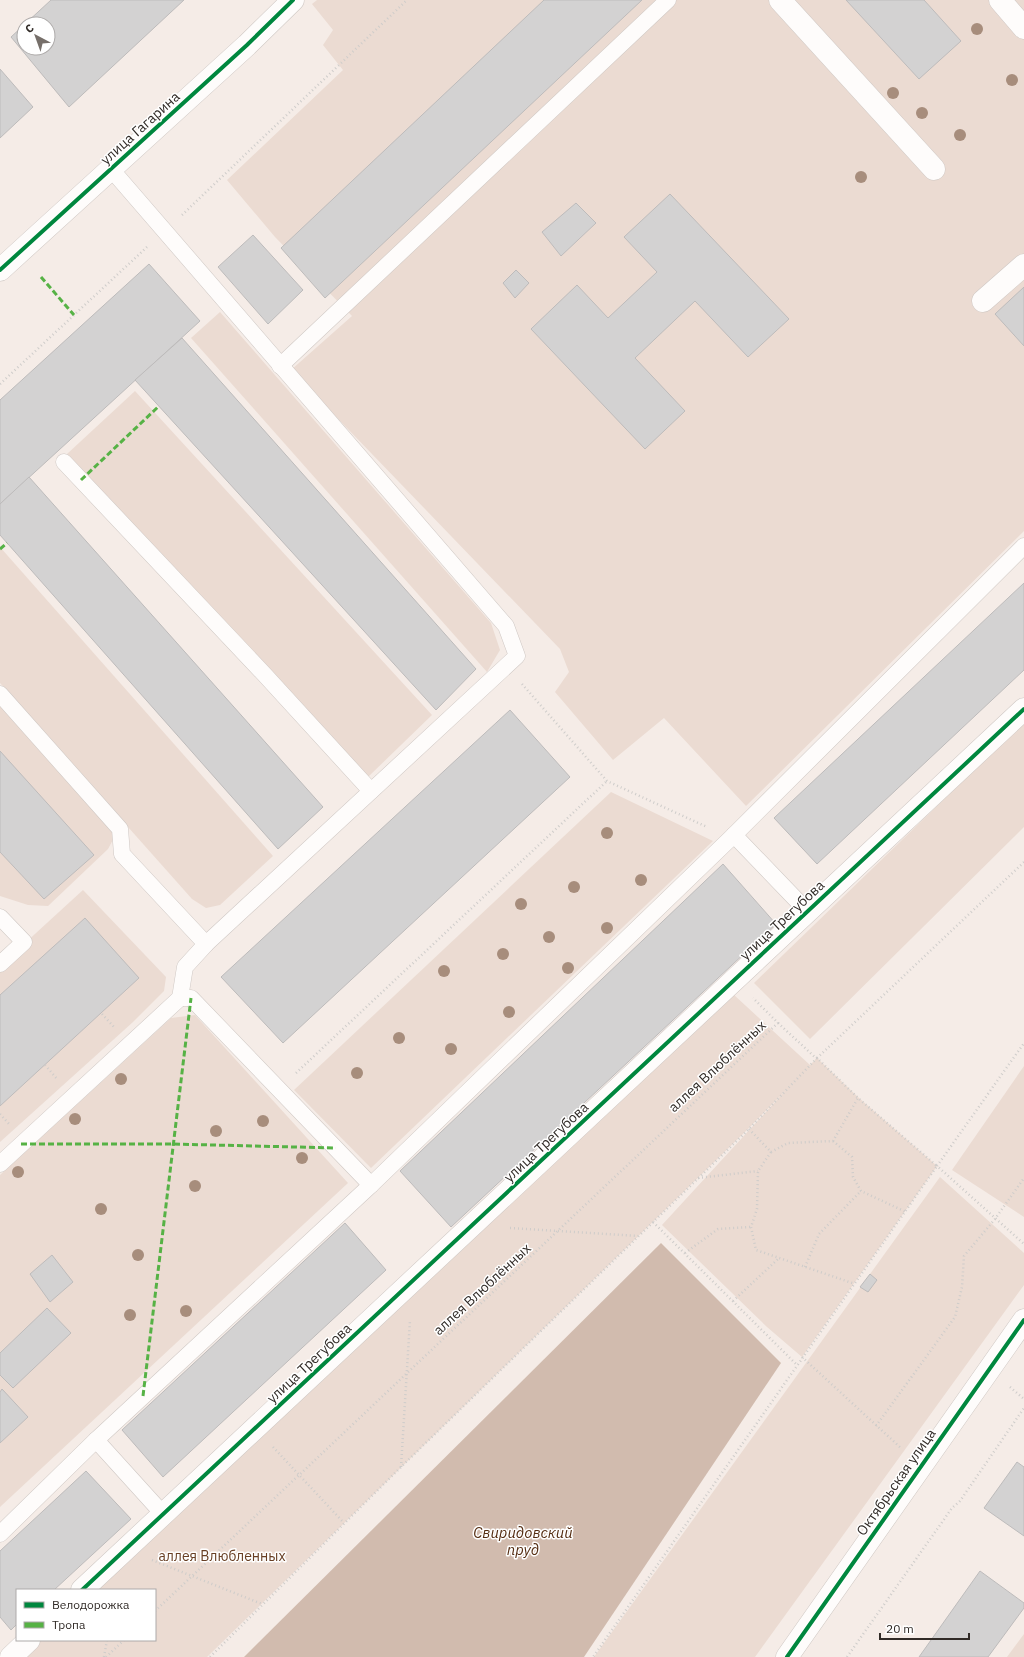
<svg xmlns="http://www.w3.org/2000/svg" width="1024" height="1657" font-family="'IBM Plex Sans',sans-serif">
  <rect width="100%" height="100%" fill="#f5ece7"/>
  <g fill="#ebdbd2">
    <path d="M317,0h707v531l-278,275 -82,-88 -51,42 -58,-68 14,-20 -9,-23 -269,-279 61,-54 -77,-79 -48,-57 116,-110 -20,-25 10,-15 -21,-26z"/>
    <path d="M220,312l271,311 9,27 -13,22 -296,-334z"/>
    <path d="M135,391l297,324 -64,62 -301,-323z"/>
    <path d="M0,547l273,309 -53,49 -14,3 -14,-9 -192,-216z"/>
    <path d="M0,704l116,130 -8,15 -60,57 -20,-1 -28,-9z"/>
    <path d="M1024,722v105l-214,212 -56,-56z"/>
    <path d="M611,792l102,49 -342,327 -77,-78z"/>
    <path d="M83,890l83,87 -2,14 -31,31 -133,120v-176z"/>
    <path d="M733,994l77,71 7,-7 42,40 78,68 -135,191 -35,-30 -105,-102 125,-136 -39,40 -541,528h-184l18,-17h114v-50h-61z"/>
    <path d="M195,1015l153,168 -348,324v-332l171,-157z"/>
    <path d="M1024,1066v151l-72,-47z"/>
    <path d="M940,1177l84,76v32l-269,372h-161z"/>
    <path d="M1024,1634v23h-17z"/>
  </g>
  <path fill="#d1bbae" d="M661,1243l120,120 -197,294h-340z"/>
  <g fill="#d3d2d2" stroke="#bdbbbb">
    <path d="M51,0h133l-115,107 -58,-70 13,-12v23h24v-24h-23z"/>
    <path d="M544,0h98l-317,298 -44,-50z"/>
    <path d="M846,0h78l37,41 -42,38z"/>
    <path d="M0,69l33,38 -33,31z"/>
    <path d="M670,194l119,125 -41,38 -53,-56 -60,57 50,53 -40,38 -114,-120 46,-44 31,33 49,-46 -33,-35z"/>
    <path d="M576,203l20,20 -35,33 -19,-24z"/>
    <path d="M253,235l50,55 -35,34 -50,-57z"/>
    <path d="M149,264l51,57 -200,183v-104z"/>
    <path d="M516,270l13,13 -14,15 -12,-15z"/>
    <path d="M1024,287v59l-29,-32z"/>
    <path d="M182,338l294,331 -40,41 -301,-330z"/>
    <path d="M29,477l294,330 -45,42 -278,-314v-31z"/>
    <path d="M1024,583v87l-207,194 -43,-46z"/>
    <path d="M510,710l60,67 -287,266 -62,-66z"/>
    <path d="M0,751l94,104 -50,44 -44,-47z"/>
    <path d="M723,864l53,60 -325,303 -51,-56z"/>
    <path d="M85,918l54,60 -139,128v-111z"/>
    <path d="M345,1223l41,47 -223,207 -41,-47z"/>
    <path d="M52,1255l21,27 -23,20 -20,-28z"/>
    <path d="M870,1274l7,6 -9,12 -8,-5z"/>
    <path d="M47,1308l24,25 -58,55 -13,-13v-22z"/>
    <path d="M2,1389l26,28 -28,26v-51z"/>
    <path d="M1017,1462l7,5v69l-40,-28z"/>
    <path d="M86,1471l45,48 -77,71h-37v34l-6,6 -11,-13v-66z"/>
    <path d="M980,1571l44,32v5l-36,49h-69z"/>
  </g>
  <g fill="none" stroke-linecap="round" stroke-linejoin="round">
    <defs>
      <g id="service">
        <path d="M111,169l395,457 11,30 -311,288 -21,23 -5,31h11l180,187 363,-350 74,77"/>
        <path d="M280,366l388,-366"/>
        <path d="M64,462l200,212 107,117"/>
        <path d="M0,694l120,135 2,25 84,90"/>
        <path d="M734,835l290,-289"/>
        <path d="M0,917l24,25 -24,22"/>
        <path d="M0,1164l180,-166"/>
        <path d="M163,1514l-67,-74 275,-255"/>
        <path d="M0,1534l96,-94"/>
      </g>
      <g id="minor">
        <path d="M780,0l154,169"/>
        <path d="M1000,0l24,28"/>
        <path d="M0,270l247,-225 46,-45"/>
        <path d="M983,301l41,-36"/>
        <path d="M82,1590l942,-881"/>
        <path d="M11,1657l18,-17"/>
        <path d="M787,1657l237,-337"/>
      </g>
    </defs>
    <use href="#service" stroke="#cfc8c4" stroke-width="17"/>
    <use href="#minor" stroke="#cfc8c4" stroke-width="23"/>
    <g stroke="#ceccca" stroke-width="2.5" stroke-dasharray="1 3" stroke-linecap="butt">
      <path d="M182,215l225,-215"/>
      <path d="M0,384l147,-137"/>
      <path d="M522,684l85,97 100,46"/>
      <path d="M102,1014l12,13"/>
      <path d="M778,1023l39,36"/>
      <path d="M817,1058l207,-196"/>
      <path d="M45,1065l13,15"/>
      <path d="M296,1073l311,-292"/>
      <path d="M0,1114l9,10"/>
      <path d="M749,1129l22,23 -13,19 -1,38 -6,18 5,23 99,34"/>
      <path d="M833,1141l19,16 1,20 8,14 45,21"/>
      <path d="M771,1152l17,-9 45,-2 25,-43"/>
      <path d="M936,1165l88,79"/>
      <path d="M937,1166l87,-123"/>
      <path d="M698,1178l60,-7"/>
      <path d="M653,1222l144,143"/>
      <path d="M510,1228l128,8"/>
      <path d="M685,1253l33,-24 33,-2"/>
      <path d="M805,1267l14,-33 42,-43"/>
      <path d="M733,1301l45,-42"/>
      <path d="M802,1357l100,92"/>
      <path d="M1010,1387l14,12"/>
      <path d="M876,1426l79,-109 7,-30 2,-31 31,-37 29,-41"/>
      <path d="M273,1447l71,76"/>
      <path d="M401,1467l9,-147"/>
      <path d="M152,1560l110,44"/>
      <path d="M155,1611l623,-588 -25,-25"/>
      <path d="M104,1657l3,-17"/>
      <path d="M106,1657l18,-17"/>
      <path d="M210,1657l191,-190 348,-338 68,-71 41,40 79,68 -344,491"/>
      <path d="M847,1657l105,-149 8,-7 64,-93"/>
    </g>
    <use href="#service" stroke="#fefcfb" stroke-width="16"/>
    <use href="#minor" stroke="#fefcfb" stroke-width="22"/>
    <g stroke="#56b245" stroke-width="3" stroke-dasharray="6 3" stroke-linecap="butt">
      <path d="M41,277l33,38"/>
      <path d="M81,480l78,-74"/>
      <path d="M0,549l7,-6"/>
      <path d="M21,1144h151l164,4"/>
      <path d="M143,1396l48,-398"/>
    </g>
    <defs>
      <g id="cycleway">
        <path d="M0,270l247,-225 46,-45"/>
        <path d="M82,1590l942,-881"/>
        <path d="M787,1657l237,-337"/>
      </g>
    </defs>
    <use href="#cycleway" stroke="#fff" stroke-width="6"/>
    <use href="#cycleway" stroke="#00873e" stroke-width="4"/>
  </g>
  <g fill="#a78d7c">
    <circle cx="977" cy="29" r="6"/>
    <circle cx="1012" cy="80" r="6"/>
    <circle cx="893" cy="93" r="6"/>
    <circle cx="922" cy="113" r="6"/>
    <circle cx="960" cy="135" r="6"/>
    <circle cx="861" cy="177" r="6"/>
    <circle cx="607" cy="833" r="6"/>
    <circle cx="641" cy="880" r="6"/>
    <circle cx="574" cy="887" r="6"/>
    <circle cx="521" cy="904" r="6"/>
    <circle cx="607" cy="928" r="6"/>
    <circle cx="549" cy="937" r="6"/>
    <circle cx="503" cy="954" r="6"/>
    <circle cx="568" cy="968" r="6"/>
    <circle cx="444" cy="971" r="6"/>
    <circle cx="509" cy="1012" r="6"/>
    <circle cx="399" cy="1038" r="6"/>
    <circle cx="451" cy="1049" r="6"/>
    <circle cx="357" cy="1073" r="6"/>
    <circle cx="121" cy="1079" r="6"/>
    <circle cx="75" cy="1119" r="6"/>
    <circle cx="263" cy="1121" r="6"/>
    <circle cx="216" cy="1131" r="6"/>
    <circle cx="302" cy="1158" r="6"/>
    <circle cx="18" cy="1172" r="6"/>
    <circle cx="195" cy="1186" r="6"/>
    <circle cx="101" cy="1209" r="6"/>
    <circle cx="138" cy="1255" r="6"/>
    <circle cx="186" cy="1311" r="6"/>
    <circle cx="130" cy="1315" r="6"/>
  </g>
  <g text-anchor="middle" stroke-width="3" stroke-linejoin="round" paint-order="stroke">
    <g font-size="14" fill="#312b27" stroke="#fff">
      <text transform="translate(140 128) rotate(-42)" y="5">улица Гагарина</text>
      <text transform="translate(782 920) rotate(-43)" y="5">улица Трегубова</text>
      <text transform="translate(717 1066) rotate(-43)" y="5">аллея Влюблённых</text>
      <text transform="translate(546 1142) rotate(-43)" y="5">улица Трегубова</text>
      <text transform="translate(482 1289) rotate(-43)" y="5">аллея Влюблённых</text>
      <text transform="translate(309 1363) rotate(-43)" y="5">улица Трегубова</text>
      <text transform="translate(896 1482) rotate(-55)" y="5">Октябрьская улица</text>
    </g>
    <g font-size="14" fill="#683f24" stroke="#fff">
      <text x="222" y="1561">аллея Влюбленных</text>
    </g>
    <g font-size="15" font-style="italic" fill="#552d12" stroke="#fff">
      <text x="523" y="1538">Свиридовский<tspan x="523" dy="17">пруд</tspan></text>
    </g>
  </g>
  <rect x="16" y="1589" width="140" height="52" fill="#ffffff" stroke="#adaaa9"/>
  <rect x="24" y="1602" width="20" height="6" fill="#00873e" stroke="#adaaa9"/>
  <text x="52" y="1609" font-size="12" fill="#312b27">Велодорожка</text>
  <rect x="24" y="1622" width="20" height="6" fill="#56b245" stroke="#adaaa9"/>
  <text x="52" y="1629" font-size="12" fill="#312b27">Тропа</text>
  <g transform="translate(36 36) rotate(319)"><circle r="19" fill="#ffffff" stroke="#adaaa9"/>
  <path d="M0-3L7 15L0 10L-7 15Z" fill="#766f6a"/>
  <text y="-6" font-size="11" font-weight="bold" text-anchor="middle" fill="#312b27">С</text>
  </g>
  <path d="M880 1633v6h89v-6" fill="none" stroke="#312b27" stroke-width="2"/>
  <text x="886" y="1633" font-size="12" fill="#312b27" stroke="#ffffff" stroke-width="3" paint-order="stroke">20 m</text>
</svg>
